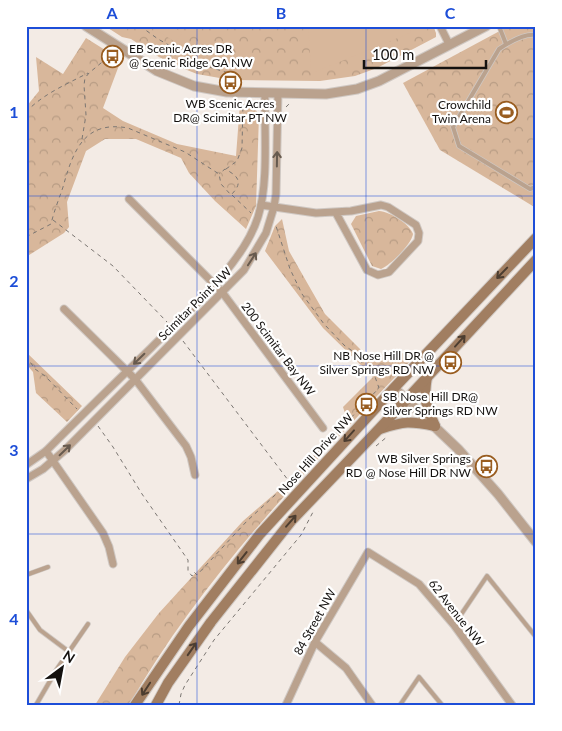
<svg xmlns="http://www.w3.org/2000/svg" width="562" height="731" font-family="Lato,sans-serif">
  <defs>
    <pattern id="park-crowns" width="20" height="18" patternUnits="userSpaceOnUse" patternTransform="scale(1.25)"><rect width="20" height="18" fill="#d8b79b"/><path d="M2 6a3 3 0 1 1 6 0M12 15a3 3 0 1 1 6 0" fill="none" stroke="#b89c84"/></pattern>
  </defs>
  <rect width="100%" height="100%" fill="#f3ebe5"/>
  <g fill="url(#park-crowns)">
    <path d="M105,26h328l3,7v4l-59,31 -22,8 -35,5 -89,-1 -34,-6 -20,-8 -18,-9 -28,-18 -9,-2z"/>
    <path d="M509,26h27v182l-96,-58 -37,-67z"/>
    <path d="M86,38l35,22 -18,48 20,13 54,23 59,12 4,-53c11,1 14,3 19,12l-3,91 -10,23 -31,-28 -26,-28 -8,-15 -45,-19h-31l-19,12 -19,51 2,25 -5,6 -38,24v-150l13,-16 -3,-34 27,17z"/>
    <path d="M379,211c11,1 30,12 34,23 -1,9 -22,31 -32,35l-9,-3 -21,-42 5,-8z"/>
    <path d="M282,219l7,32 36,63 41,41 43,-2 5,4c-103,109 -210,217 -285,348h-34l30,-48 34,-44 84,-92 43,-37 61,-64 -4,-13 30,-30 -50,-49 -58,-77 10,-25z"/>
    <path d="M26,352l56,54 -15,16 -31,-29 -3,-21 -7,-8z"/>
  </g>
  <g fill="#d8b79b">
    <path d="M159,26h13l10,7 -7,9 -19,-12z"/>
    <path d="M308,26h105l-3,7 -95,39 -4,-3z"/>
  </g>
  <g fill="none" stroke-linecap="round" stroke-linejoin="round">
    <defs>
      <g id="service">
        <path d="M499,26l7,18"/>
        <path d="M536,35c-12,-2 -28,8 -37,14l-46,78 6,19 71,43 6,-2"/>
        <path d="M26,575l22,-8"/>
        <path d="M26,610l14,20 28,21"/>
        <path d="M454,625l33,-49 49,61"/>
        <path d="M36,705l21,-36 31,-45"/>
        <path d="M400,705l19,-28 23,28"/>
      </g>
      <g id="minor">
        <path d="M440,26l9,18"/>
        <path d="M129,199l93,93 101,136"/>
        <path d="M261,205l55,8 35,-2 30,-6 7,2 28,18 3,8 -1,8 -29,31 -11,3 -11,-5 -31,-57"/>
        <path d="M64,309l71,70 51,67 5,11 4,18"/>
        <path d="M46,451l57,82 6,14 4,17"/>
        <path d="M26,465l20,-14c35,-35 70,-69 105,-103 35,-35 92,-83 107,-131 11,-35 6,-87 7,-124"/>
        <path d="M26,479l17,-10 22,-19 179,-180 22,-37 8,-26 2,-13 2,-101"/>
        <path d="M315,642l31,26 26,37"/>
        <path d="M286,705l29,-63 53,-90 51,32 35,41 58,80"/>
      </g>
      <g id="tertiary">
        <path d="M86,26l71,45 37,15 33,6 99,2 31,-5 22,-8 107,-55"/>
        <path d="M394,388l64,61 40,45 38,48"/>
      </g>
      <g id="secondary">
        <path d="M427,377c-4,23 -1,28 8,49"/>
        <path d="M380,429c25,-8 29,-8 55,-3"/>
        <path d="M135,705l54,-79 71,-92 134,-146 142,-150"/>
        <path d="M156,705l12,-22 43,-61 81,-102 87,-91 157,-169"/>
      </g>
    </defs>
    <use href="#service" stroke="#cfc8c3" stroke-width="5.5"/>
    <use href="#minor" stroke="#cfc8c3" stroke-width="9"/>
    <use href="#tertiary" stroke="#cfc8c3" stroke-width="11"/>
    <use href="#secondary" stroke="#cfc8c3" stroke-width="12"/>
    <g stroke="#7b7672" stroke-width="1" stroke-dasharray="4 4" stroke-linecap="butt">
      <path d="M140,26l18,13 48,27 32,10 7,6"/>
      <path d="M166,64l9,-16"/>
      <path d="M286,107l3,-3"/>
      <path d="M26,112c17,-18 41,-28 62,-39"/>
      <path d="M82,139l4,-24 -2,-30 1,-7 4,-5 24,-20"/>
      <path d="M226,169l11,-8 5,-13 1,-46"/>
      <path d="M232,195l19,18"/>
      <path d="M53,220l60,46 54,56"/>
      <path d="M26,237l25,-13c3,-13 8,-25 12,-37 10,-36 21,-67 65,-59l57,24 34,22 2,10 10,11c13,-13 7,-19 -6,-26l-6,5"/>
      <path d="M183,341l105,139 -4,4 1,1"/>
      <path d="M26,356l9,13 10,7 32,33"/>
      <path d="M98,426l15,21 29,47 46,66v11l4,5 2,-4 3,3 50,-54 52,-48 80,-85 -5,-14 -12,-11 -8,-11 -9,-6 -21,-22 -22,-30 -12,-25 -14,-43"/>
      <path d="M376,446l12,-10"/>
      <path d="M179,705l2,-11 4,-9 29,-45 87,-105 12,-23"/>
    </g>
    <use href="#service" stroke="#baa28e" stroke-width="4"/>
    <use href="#minor" stroke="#baa28e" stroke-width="7"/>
    <use href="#tertiary" stroke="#baa28e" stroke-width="9"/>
    <use href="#secondary" stroke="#a17e61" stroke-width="10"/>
  </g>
  <defs><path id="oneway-shaft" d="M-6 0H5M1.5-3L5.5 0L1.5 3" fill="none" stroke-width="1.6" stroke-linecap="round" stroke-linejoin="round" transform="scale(1.25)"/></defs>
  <g stroke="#675a4e">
    <use href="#oneway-shaft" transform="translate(277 159) rotate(-89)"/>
    <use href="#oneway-shaft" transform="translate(252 259) rotate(-57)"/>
    <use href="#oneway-shaft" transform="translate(139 359) rotate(136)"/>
    <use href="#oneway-shaft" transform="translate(65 450) rotate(-44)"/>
  </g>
  <g stroke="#4c3d30">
    <use href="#oneway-shaft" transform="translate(502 273) rotate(134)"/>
    <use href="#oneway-shaft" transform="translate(460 341) rotate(-48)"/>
    <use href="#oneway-shaft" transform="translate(349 436) rotate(132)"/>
    <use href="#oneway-shaft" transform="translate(291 521) rotate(-49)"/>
    <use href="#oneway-shaft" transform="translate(242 558) rotate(128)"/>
    <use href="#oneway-shaft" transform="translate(192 649) rotate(-55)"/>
    <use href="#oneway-shaft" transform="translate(146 689) rotate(123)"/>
  </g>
  <path fill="none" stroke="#1d4ed8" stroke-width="1" stroke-opacity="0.55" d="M197,26v679M366,26v679M26,196h510M26,366h510M26,534h510"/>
  <defs>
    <symbol id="bus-ring" viewBox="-11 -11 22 22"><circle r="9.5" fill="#fff" stroke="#995d20" stroke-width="1.5"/><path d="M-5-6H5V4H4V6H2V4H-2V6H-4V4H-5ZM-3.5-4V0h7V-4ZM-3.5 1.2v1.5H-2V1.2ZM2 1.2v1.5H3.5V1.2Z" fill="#995d20"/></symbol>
    <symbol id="stadium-ring" viewBox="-11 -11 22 22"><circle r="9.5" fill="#fff" stroke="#995d20" stroke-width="1.5"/><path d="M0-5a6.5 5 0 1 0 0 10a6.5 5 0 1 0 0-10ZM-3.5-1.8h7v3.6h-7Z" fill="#995d20"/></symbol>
  </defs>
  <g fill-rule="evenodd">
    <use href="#bus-ring" x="100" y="44" width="25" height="25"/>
    <use href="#bus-ring" x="218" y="70" width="25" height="25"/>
    <use href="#stadium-ring" x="494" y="100" width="25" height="25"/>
    <use href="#bus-ring" x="438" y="350" width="25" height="25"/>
    <use href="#bus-ring" x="354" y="392" width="25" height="25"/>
    <use href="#bus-ring" x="474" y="454" width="25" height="25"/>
  </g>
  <g text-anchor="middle" stroke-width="4.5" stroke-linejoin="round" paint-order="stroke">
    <g font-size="12" fill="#14110f" stroke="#fff" text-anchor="end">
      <text x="129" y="53" text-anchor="start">EB Scenic Acres DR<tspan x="129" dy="14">@ Scenic Ridge GA NW</tspan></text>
      <text x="230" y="108" text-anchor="middle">WB Scenic Acres<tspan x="230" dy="14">DR@ Scimitar PT NW</tspan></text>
      <text x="491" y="109">Crowchild<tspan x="491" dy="14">Twin Arena</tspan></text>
      <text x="434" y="360">NB Nose Hill DR @<tspan x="434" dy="14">Silver Springs RD NW</tspan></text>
      <text x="383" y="401" text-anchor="start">SB Nose Hill DR@<tspan x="383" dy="14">Silver Springs RD NW</tspan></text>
      <text x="471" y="463">WB Silver Springs<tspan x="471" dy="14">RD @ Nose Hill DR NW</tspan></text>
    </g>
    <g font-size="12" fill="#14110f" stroke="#fff">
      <text transform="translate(195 304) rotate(-45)" y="4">Scimitar Point NW</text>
      <text transform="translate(278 349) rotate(53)" y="4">200 Scimitar Bay NW</text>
      <text transform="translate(316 454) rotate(-48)" y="4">Nose Hill Drive NW</text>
      <text transform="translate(456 613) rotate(52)" y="4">62 Avenue NW</text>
      <text transform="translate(315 622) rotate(-61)" y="4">84 Street NW</text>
    </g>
  </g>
  <rect width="562" height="731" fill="none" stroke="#ffffff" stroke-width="55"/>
  <g transform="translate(62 668) rotate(32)" stroke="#ffffff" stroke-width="4" paint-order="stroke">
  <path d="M0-4L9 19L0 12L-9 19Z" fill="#14110f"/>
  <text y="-8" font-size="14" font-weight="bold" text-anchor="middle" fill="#14110f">N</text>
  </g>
  <path d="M364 60v8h122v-8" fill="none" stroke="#14110f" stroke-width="2.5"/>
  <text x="372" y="60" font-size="15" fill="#14110f" stroke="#ffffff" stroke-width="4" paint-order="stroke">100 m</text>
  <rect x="28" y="28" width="506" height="676" fill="none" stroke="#1d4ed8" stroke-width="2"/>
  <g font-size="16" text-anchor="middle" font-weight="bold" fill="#1d4ed8">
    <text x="112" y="19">A</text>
    <text x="281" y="19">B</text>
    <text x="450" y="19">C</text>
    <text x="14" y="118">1</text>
    <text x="14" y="287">2</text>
    <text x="14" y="456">3</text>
    <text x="14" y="625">4</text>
  </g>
</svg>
